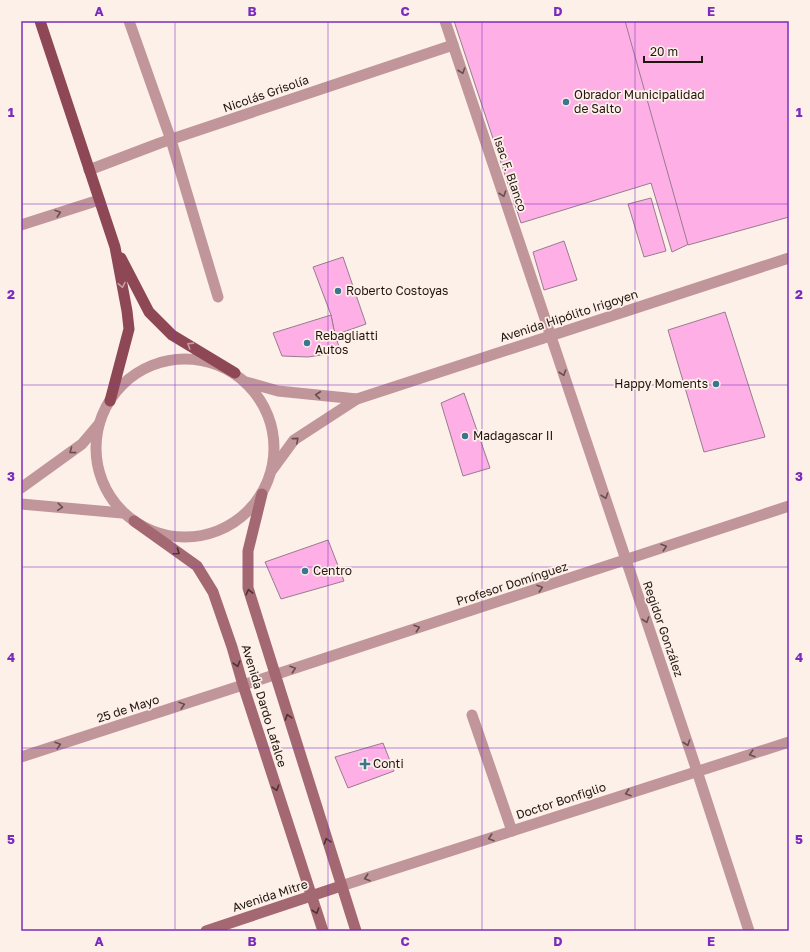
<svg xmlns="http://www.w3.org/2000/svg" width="810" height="952" font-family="'Golos Text',sans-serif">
  <rect width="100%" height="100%" fill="#fdf0e9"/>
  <g fill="#feb0e6" stroke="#977c8e">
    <path d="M454,21h173l64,222 -19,9 -21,-69 -130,40z"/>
    <path d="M625,21h164v196l-101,28z"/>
    <path d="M651,198l15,53 -22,6 -16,-53z"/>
    <path d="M564,241l13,39 -33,10 -11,-38z"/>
    <path d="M343,257l23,67 -31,11 -4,-20 -18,-48z"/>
    <path d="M725,312l40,125 -61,15 -36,-122z"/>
    <path d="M331,315l4,20 6,17 -33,5 -26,-1 -9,-23z"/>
    <path d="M464,393l26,75 -27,8 -22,-73z"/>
    <path d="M328,540l16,41 -63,18 -16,-37z"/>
    <path d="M383,743l11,28 -46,17 -13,-31z"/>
  </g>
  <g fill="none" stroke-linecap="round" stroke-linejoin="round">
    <g stroke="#c0969b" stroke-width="11">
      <path d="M129,21l42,119 47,157"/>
      <path d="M445,21l252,750 52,160"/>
      <path d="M89,170l71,-27 293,-98"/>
      <path d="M21,225l78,-25"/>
      <path d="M472,715l40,116"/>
      <path d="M21,757l253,-82 515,-169"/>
      <path d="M341,886l448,-144"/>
    </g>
    <g stroke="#c0969b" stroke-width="11">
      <circle cx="185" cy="448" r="89"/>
      <path d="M246,382l32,9 79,8"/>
      <path d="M272,470l22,-30 63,-41 432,-141"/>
      <path d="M21,488l61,-44 17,-20"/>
      <path d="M21,504l101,9"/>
    </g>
    <g stroke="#a46872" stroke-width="11">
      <path d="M262,494l-14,57v37l108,343"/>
      <path d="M134,521l63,45 16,26 19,55 11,38 80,246"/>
      <path d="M206,931l135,-45"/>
    </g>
    <g stroke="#8e4755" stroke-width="11">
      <path d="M40,21l75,226 12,64 2,18 -19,72"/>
      <path d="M121,258l28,54 23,23 63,38"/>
    </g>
  </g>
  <defs><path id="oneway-chevron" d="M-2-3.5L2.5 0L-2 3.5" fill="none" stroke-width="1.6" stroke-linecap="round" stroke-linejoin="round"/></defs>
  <g stroke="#684f4e">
    <use href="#oneway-chevron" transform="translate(462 71) rotate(71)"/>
    <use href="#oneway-chevron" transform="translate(503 194) rotate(71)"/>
    <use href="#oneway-chevron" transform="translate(58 213) rotate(-18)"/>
    <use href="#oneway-chevron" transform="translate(563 373) rotate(71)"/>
    <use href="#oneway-chevron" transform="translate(318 395) rotate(-174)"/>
    <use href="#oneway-chevron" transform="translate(296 440) rotate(-41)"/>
    <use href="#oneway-chevron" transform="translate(72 451) rotate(144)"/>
    <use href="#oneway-chevron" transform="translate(605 496) rotate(71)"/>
    <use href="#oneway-chevron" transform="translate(60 507) rotate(5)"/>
    <use href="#oneway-chevron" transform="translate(664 547) rotate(-18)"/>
    <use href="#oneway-chevron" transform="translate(540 588) rotate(-18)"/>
    <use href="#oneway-chevron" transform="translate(646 620) rotate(71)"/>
    <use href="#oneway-chevron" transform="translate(417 628) rotate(-18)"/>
    <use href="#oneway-chevron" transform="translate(293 669) rotate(-18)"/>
    <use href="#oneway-chevron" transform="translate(182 705) rotate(-18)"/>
    <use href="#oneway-chevron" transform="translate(687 743) rotate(71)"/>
    <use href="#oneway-chevron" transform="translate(58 745) rotate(-18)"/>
    <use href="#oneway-chevron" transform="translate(752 754) rotate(163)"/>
    <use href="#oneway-chevron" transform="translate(628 793) rotate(162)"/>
    <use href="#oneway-chevron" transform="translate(491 838) rotate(162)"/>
    <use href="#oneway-chevron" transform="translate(367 878) rotate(162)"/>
  </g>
  <g stroke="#c69c9f">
    <use href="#oneway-chevron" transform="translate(122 285) rotate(79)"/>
    <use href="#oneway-chevron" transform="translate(190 345) rotate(-148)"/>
  </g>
  <g stroke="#4e3232">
    <use href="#oneway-chevron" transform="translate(177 552) rotate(35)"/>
    <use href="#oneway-chevron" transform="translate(249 592) rotate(-104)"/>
    <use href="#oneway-chevron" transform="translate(237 664) rotate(74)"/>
    <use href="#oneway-chevron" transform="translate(288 717) rotate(-108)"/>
    <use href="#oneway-chevron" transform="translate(276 788) rotate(72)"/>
    <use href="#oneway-chevron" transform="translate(327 841) rotate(-108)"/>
    <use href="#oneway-chevron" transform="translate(316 911) rotate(71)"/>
  </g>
  <path fill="none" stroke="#7b2cbf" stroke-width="1" stroke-opacity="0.55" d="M175,21v910M328,21v910M482,21v910M635,21v910M21,204h768M21,385h768M21,567h768M21,748h768"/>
  <g fill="#3b768e" stroke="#fdf0e9" stroke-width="1.5">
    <circle cx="566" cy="102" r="4"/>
    <circle cx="338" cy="291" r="4"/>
    <circle cx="307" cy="343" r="4"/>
    <circle cx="716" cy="384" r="4"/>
    <circle cx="465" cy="436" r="4"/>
    <circle cx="305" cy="571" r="4"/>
    <path d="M363 758h4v4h4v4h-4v4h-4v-4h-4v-4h4z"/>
  </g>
  <g text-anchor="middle" stroke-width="3.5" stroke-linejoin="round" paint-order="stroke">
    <g font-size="12" fill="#20150f" stroke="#fdf0e9">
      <text transform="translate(266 94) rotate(-19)" y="4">Nicolás Grisolía</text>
      <text transform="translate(510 174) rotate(71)" y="4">Isac F. Blanco</text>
      <text transform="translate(569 316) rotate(-18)" y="4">Avenida Hipólito Irigoyen</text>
      <text transform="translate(512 584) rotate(-18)" y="4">Profesor Domínguez</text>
      <text transform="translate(663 629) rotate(71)" y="4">Regidor González</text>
      <text transform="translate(264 706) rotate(73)" y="4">Avenida Dardo Lafalce</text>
      <text transform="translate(128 709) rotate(-18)" y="4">25 de Mayo</text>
      <text transform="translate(561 801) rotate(-18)" y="4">Doctor Bonfiglio</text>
      <text transform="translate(270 896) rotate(-18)" y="4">Avenida Mitre</text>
    </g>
    <g font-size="12" fill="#20150f" stroke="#fdf0e9" text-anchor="start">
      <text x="574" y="99">Obrador Municipalidad<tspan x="574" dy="14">de Salto</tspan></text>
      <text x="346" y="295">Roberto Costoyas</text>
      <text x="315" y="340">Rebagliatti<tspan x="315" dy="14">Autos</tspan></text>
      <text x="708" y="388" text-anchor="end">Happy Moments</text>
      <text x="473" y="440">Madagascar II</text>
      <text x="313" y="575">Centro</text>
      <text x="373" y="768">Conti</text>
    </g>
  </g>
  <rect width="810" height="952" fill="none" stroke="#fdf0e9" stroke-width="44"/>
  <path d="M644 56v6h58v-6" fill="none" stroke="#20150f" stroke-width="2"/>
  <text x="650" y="56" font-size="12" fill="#20150f" stroke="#fdf0e9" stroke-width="3" paint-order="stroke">20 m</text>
  <rect x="22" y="22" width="766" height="908" fill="none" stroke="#7b2cbf" stroke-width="1.5"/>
  <g font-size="13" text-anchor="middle" font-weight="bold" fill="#7b2cbf">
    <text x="99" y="16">A</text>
    <text x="252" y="16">B</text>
    <text x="405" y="16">C</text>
    <text x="558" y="16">D</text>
    <text x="711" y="16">E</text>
    <text x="11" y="117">1</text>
    <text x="799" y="117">1</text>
    <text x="11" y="299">2</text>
    <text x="799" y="299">2</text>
    <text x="11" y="481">3</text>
    <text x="799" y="481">3</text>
    <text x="11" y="662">4</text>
    <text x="799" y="662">4</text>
    <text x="11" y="844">5</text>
    <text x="799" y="844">5</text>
    <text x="99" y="946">A</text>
    <text x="252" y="946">B</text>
    <text x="405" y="946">C</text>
    <text x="558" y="946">D</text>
    <text x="711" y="946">E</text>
  </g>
</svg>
